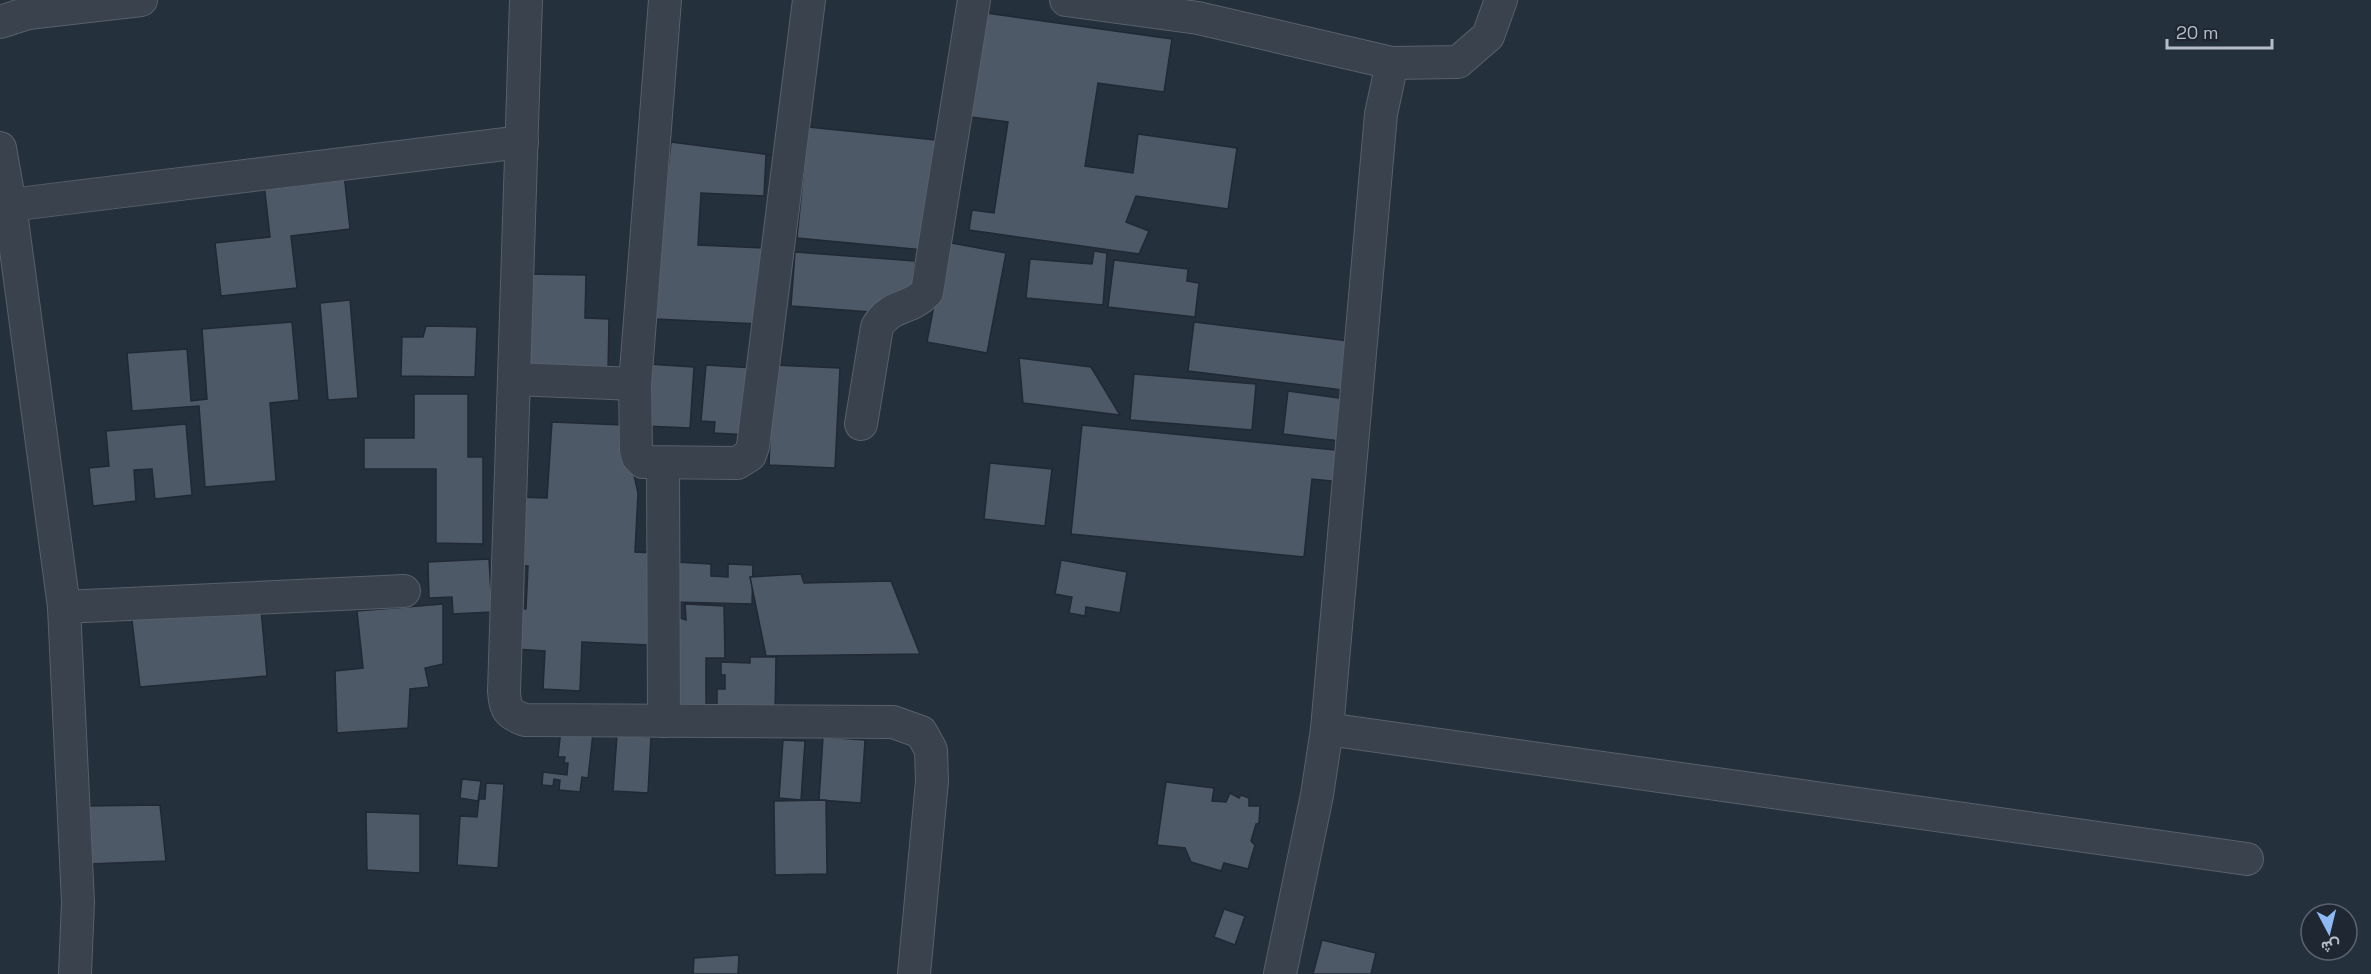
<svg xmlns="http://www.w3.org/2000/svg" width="2371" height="974" font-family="'Space Grotesk',Vazirmatn,sans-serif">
  <rect width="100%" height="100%" fill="#25303d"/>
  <g fill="#4e5968" stroke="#202934" stroke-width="1.5">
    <path d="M986,13l186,26 -8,53 -66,-9 -13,83 48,7 5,-39 99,14 -9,61 -92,-13 -10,26 23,9 -10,23 -170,-24 3,-20 22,3 14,-91 -37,-5z"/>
    <path d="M808,127l128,13 -12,110 -127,-12z"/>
    <path d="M671,142l108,14 -13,-1 -2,41 -63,-3 -3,52 66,3 -4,76 -105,-5 5,-83z"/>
    <path d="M344,174l6,55 -59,7 6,52 -76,8 -6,-53 55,-6 -6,-54z"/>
    <path d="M946,242l60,11 -19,100 -60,-11z"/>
    <path d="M1094,251l13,2 -4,52 -77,-7 4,-39 62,5z"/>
    <path d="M795,252l120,9 -4,54 -120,-9z"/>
    <path d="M1114,260l74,9 -1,12 12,2 -4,34 -87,-10z"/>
    <path d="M527,274l59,1 -1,43 24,1 -1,53 -83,-2z"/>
    <path d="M350,300l8,98 -30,2 -8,-97z"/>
    <path d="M292,322l7,78 -29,3 6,78 -71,6 -6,-81 -67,5 -5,-58 60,-4 4,52 16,-2 -5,-70z"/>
    <path d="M1194,322l155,19 -6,49 -155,-19z"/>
    <path d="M426,326l51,1 -2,50 -74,-1 1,-39h21z"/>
    <path d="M1019,358l72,9 29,48 -97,-12z"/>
    <path d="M648,364l46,3 -4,61 -45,-2z"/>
    <path d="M706,365l48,3 -4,67 -36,-2 1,-11 -14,-1z"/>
    <path d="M773,365l67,3 -5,100 -66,-3z"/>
    <path d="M1134,374l122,10 -4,46 -122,-10z"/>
    <path d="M1288,391l58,8 -6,42 -57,-7z"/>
    <path d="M414,394h54v63h15v87l-47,-1v-74h-72v-31h50z"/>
    <path d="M552,422l71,3 15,68 -3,59 19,1 -5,92 -67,-3 -2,49 -37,-2 2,-38 -30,-2 2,-41 9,1 2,-43 -15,-1 3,-68 31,1z"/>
    <path d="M186,424l6,71 -37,4 -3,-30 -18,1 2,31 -43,5 -4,-38 20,-2 -3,-35z"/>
    <path d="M1082,425l263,26 -3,31 -30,-3 -8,78 -233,-23z"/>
    <path d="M990,463l62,6 -7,57 -61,-7z"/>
    <path d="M489,559l3,53 -39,2 -1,-17 -23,1 -1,-36z"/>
    <path d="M1061,560l66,12 -7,41 -34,-6 -1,9 -16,-3 3,-16 -17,-3z"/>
    <path d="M675,562l36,2v12l17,1v-13l25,1 -1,39 -79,-2z"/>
    <path d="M801,574l3,9 87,-2 29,73 -154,2 -16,-79z"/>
    <path d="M260,598l7,78 -127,11 -10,-83z"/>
    <path d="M443,604v60l-18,4 4,19 -19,2 -2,39 -71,5 -2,-62 28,-3 -6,-57z"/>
    <path d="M685,604l39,2 1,52h-19v55l-31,-1 4,-107 1,13 6,2z"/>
    <path d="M750,657h26l-1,58h-58v-26h8v-14h-4v-13l29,1z"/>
    <path d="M561,729l32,4 -5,45 -6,-1 -2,15 -21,-2 1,-10 -6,-1 -1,7 -11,-1 1,-13 24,3 1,-12h-4l1,-6h-7z"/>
    <path d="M617,735l34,2 -3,56 -35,-2z"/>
    <path d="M823,737l42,3 -4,63 -42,-3z"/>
    <path d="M783,740l22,1 -4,59 -22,-2z"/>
    <path d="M462,779l19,2 -3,20 -18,-3z"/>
    <path d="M1166,782l48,6 -2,13 14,1 4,-9 9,5 2,-3 8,3v8h11l-1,17 -3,1 -5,17 4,4 -7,24 -24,-6 -3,8 -30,-9 -6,-14 -28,-3z"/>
    <path d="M486,783l18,1 -6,84 -41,-3 3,-49 17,1 2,-18h6z"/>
    <path d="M826,800l1,74 -52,1 -1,-74z"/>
    <path d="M160,805l6,56 -78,3 -4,-58z"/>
    <path d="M366,812l54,2v59l-53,-3z"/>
    <path d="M1224,909l21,7 -10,29 -21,-8z"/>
    <path d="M1322,940l54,13 -5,21h-58z"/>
    <path d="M739,955l-1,19h-45l1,-16z"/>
  </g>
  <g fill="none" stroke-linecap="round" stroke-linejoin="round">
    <defs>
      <g id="street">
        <path d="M526,0l-22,691c1,18 4,23 21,29l368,2 28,10 10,18 1,31 -18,193"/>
        <path d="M665,0l-30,384 1,66 2,7 5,5 94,1 13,-8 3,-9 56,-446"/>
        <path d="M1066,0l132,18 194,45 66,-1 30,-26 13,-36"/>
        <path d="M0,22l28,-9 113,-13"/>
        <path d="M0,148l10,57 54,402 14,295 -3,72"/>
        <path d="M10,205l512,-63"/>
        <path d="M514,379l121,5"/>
        <path d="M861,424l16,-97c14,-24 32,-16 50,-35l47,-292"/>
        <path d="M663,463l1,258"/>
        <path d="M64,607l340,-16"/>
        <path d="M1327,729l920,130"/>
        <path d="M1280,974l37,-179 10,-66 54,-615 11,-51"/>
      </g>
    </defs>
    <use href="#street" stroke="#57606b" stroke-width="34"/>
    <use href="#street" stroke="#39424d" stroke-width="32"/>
  </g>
  <g transform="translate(2329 932) rotate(173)"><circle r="28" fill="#1e2732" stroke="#5a636e" stroke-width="1.5"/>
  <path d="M0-4.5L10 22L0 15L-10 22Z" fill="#8eb9f3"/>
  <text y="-9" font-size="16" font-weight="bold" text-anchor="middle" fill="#b5bdc8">ش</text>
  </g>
  <path d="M2167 39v9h105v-9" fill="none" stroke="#b5bdc8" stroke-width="3"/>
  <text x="2176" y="39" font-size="18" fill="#b5bdc8" stroke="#1e2732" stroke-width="4.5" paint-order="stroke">20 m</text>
</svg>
